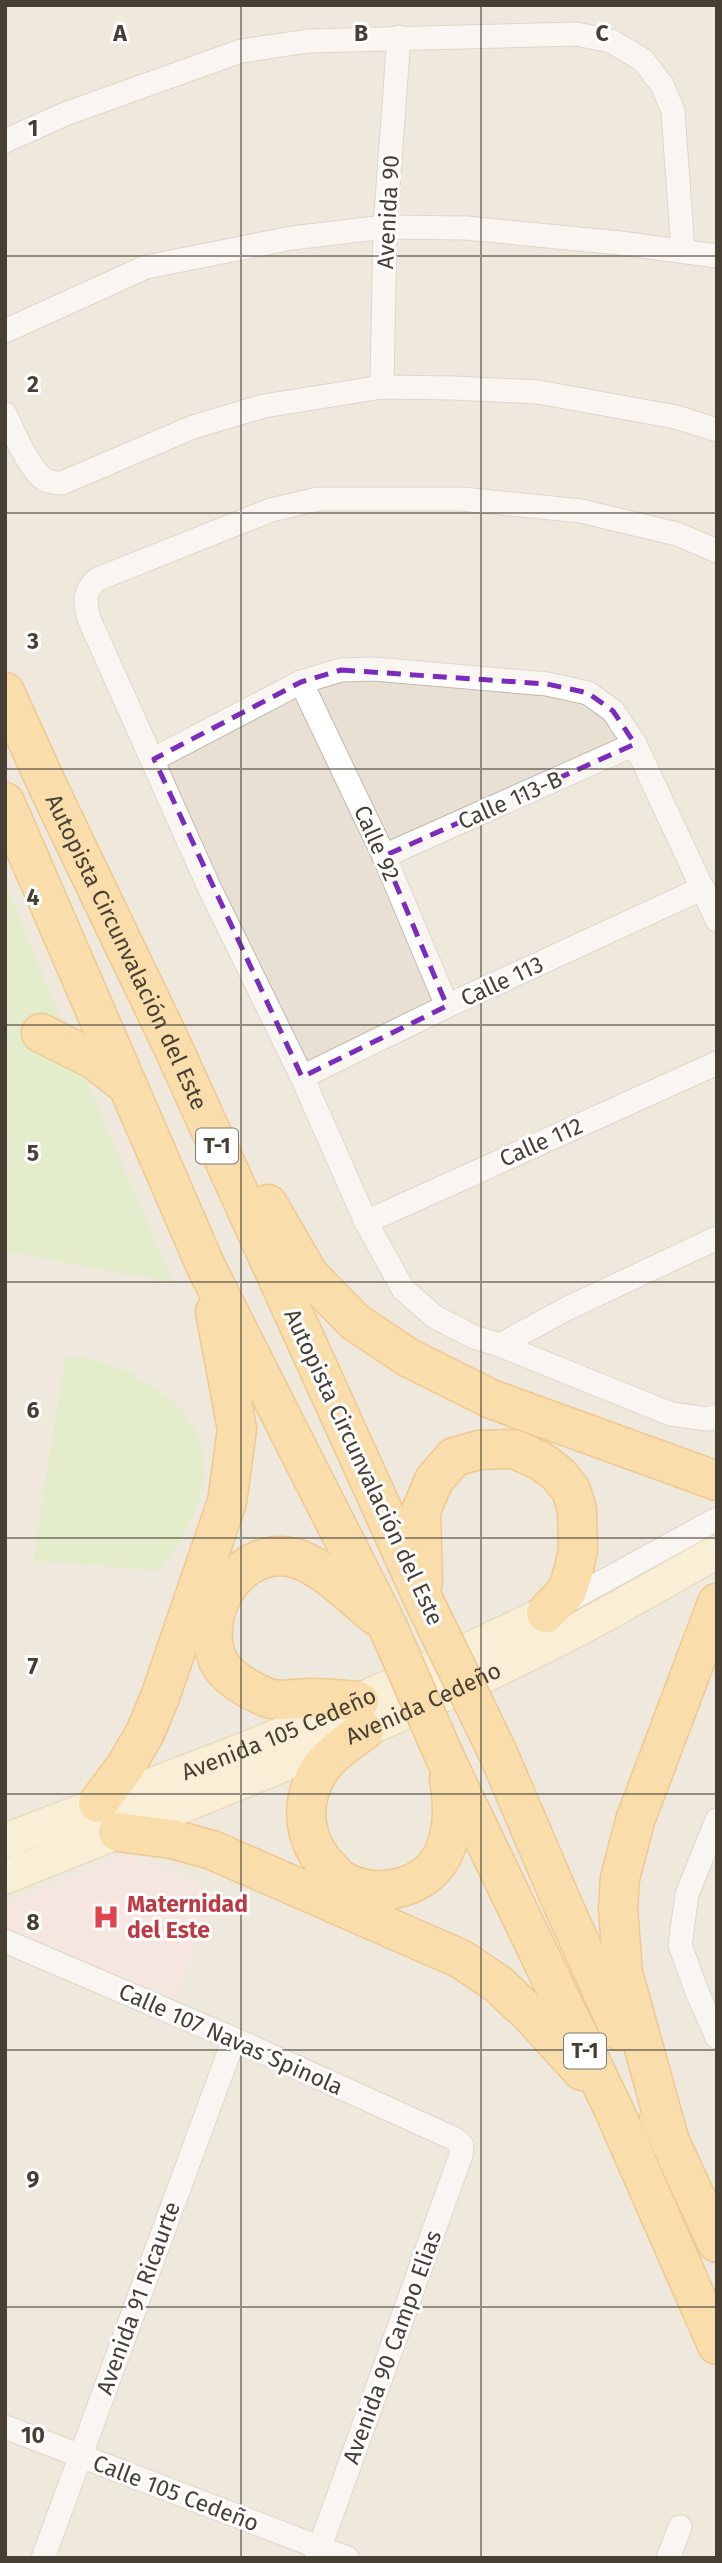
<svg xmlns="http://www.w3.org/2000/svg" width="722" height="2563" font-family="'Fira Sans',sans-serif">
  <rect width="100%" height="100%" fill="#f4efe5"/>
  <rect fill="#e8e1d3" x="5" y="5" width="712" height="2553"/>
  <path fill="#f5dbd8" d="M125,1853l91,39 -42,108 -169,-72v-21z"/>
  <g fill="#d0eaab">
    <path d="M5,883l85,207 84,193 -169,-32z"/>
    <path d="M79,1357c11,3 25,5 36,9 39,16 89,51 90,98 0,40 -23,75 -45,107l-127,-11 32,-202z"/>
  </g>
  <g fill="none" stroke-linecap="round" stroke-linejoin="round">
    <defs>
      <g id="street">
        <path d="M5,141l60,-27 176,-63 67,-10 268,-7 35,7 32,19 19,25 11,26 10,140"/>
        <path d="M5,331l141,-64 146,-29 93,-11 81,1 154,15 97,13"/>
        <path d="M382,387l3,-160 14,-190"/>
        <path d="M5,414c9,19 21,48 36,63 6,5 13,6 21,6l131,-56 71,-21 118,-19 72,1 84,4 138,25 41,13"/>
        <path d="M717,551l-40,-17 -96,-23 -119,-12h-144l-47,11 -173,69c-15,12 -13,22 -9,40l120,268 93,190 64,145 37,67 32,28 39,20 26,8 66,-36 151,-71"/>
        <path d="M301,682l83,174 63,150"/>
        <path d="M154,759l147,-77 40,-12 33,-1 173,15 41,9 25,18 22,33 82,176"/>
        <path d="M384,856l251,-112"/>
        <path d="M302,1077l145,-71 256,-118"/>
        <path d="M366,1222l351,-159"/>
        <path d="M500,1345l171,69 37,5 9,-3"/>
        <path d="M560,1605l157,-86"/>
        <path d="M717,1820l-30,74 -7,51 17,47 20,45"/>
        <path d="M5,1941l229,98 221,100 7,7 -1,9 -145,403"/>
        <path d="M5,2427l342,131"/>
        <path d="M43,2558l191,-519"/>
        <path d="M668,2558l12,-31"/>
      </g>
      <g id="secondary">
        <path id="s1" d="M5,1841c94,-38 191,-71 284,-110 87,-36 172,-78 257,-118"/>
        <path id="s2" d="M5,1877c187,-75 375,-147 554,-238 54,-27 105,-58 158,-87"/>
      </g>
      <g id="highway">
        <path id="s3" d="M5,692l45,99 121,252 253,558"/>
        <path d="M5,802l202,467 180,356"/>
        <path d="M41,1033l52,26 35,27"/>
        <path d="M268,1204l41,71 46,47 54,36 82,41 226,82"/>
        <path d="M423,1582l-2,-71 13,-31 20,-23 25,-7 35,-1 27,12 17,13 13,16 6,20 1,40 -4,19 -7,22 -21,22"/>
        <path d="M359,1701c-16,-1 -32,-3 -48,-3 -13,0 -31,4 -43,0 -17,-7 -42,-20 -50,-38 -22,-52 28,-123 85,-99 27,12 51,37 73,55"/>
        <path d="M364,1731c-17,12 -37,25 -47,43 -19,34 -12,71 15,97 3,3 7,8 11,10 36,20 89,7 103,-34 8,-23 7,-44 3,-68"/>
        <path d="M497,1751l66,154 57,126"/>
        <path d="M446,1760l167,348 104,237"/>
        <path d="M98,1803l27,-36 20,-34 15,-36 67,-195 10,-73 -22,-117"/>
        <path d="M118,1832l54,7 40,11 249,109 37,25 33,31 51,56"/>
        <path d="M659,2118l58,125"/>
        <path d="M670,2142l-47,-169 -5,-64 2,-31 15,-57 82,-218"/>
      </g>
    </defs>
    <use href="#street" stroke="#c3b9aa" stroke-width="25"/>
    <use href="#secondary" stroke="#dac494" stroke-width="36"/>
    <use href="#highway" stroke="#e69c2d" stroke-width="41"/>
    <use href="#street" stroke="#fff" stroke-width="23"/>
    <use href="#secondary" stroke="#ffefc4" stroke-width="33"/>
    <use href="#highway" stroke="#ffc765" stroke-width="38"/>
    <defs>
      <g id="highway-bridge">
        <path d="M424,1601l73,150"/>
        <path d="M387,1625l59,135"/>
      </g>
    </defs>
    <use href="#highway-bridge" stroke="#e69c2d" stroke-width="41" stroke-linecap="butt"/>
    <use href="#highway-bridge" stroke="#ffc765" stroke-width="38"/>
  </g>
  <path d="M0 0H722V2563H0ZM341,670l206,14 41,9 25,18 22,33 -251,112 63,150 -145,71 -148,-318 147,-77z" fill="#f4efe5" fill-opacity=".55" fill-rule="evenodd"/>
  <path fill="none" stroke="#7b2cbf" stroke-width="5" stroke-dasharray="14 9" stroke-linejoin="round" d="M341,670l206,14 41,9 25,18 22,33 -251,112 63,150 -145,71 -148,-318 147,-77z"/>
  <path fill="none" stroke="#473f34" stroke-width="2" stroke-opacity="0.55" d="M241,5v2553M481,5v2553M5,256h712M5,513h712M5,769h712M5,1025h712M5,1282h712M5,1538h712M5,1794h712M5,2050h712M5,2307h712"/>
  <defs>
    <symbol id="hospital-bare" viewBox="-9 -9 18 18"><path d="M-5-5h3v3.5h4V-5h3V5h-3V1.5h-4V5h-3Z" fill="#e0444e" stroke="#fff" stroke-width="2.5" paint-order="stroke"/></symbol>
  </defs>
  <g fill-rule="evenodd">
    <use href="#hospital-bare" x="87" y="1898" width="38" height="38"/>
  </g>
  <g text-anchor="middle" stroke-width="6" stroke-linejoin="round" paint-order="stroke">
    <g fill="#fff" stroke="#7e7971" stroke-width="2">
      <rect x="196" y="1128.5" width="42" height="35" rx="5"/>
      <rect x="564" y="2033.5" width="42" height="35" rx="5"/>
    </g>
    <g font-size="21" font-weight="bold" fill="#473f34">
      <text x="217" y="1153">T-1</text>
      <text x="585" y="2058">T-1</text>
    </g>
    <g font-size="23" fill="#473f34" stroke="#fff">
      <text transform="translate(388 212) rotate(-87)" y="8">Avenida 90</text>
      <text transform="translate(510 800) rotate(-24)" y="8">Calle 113-B</text>
      <text transform="translate(377 843) rotate(66)" y="8">Calle 92</text>
      <text dy="8" stroke="none"><textPath href="#s3" startOffset="287">Autopista Circunvalación del Este</textPath></text>
      <text transform="translate(502 981) rotate(-25)" y="8">Calle 113</text>
      <text transform="translate(541 1142) rotate(-24)" y="8">Calle 112</text>
      <text transform="translate(364 1467) rotate(65)" y="8">Autopista Circunvalación del Este</text>
      <text dy="8" stroke="none"><textPath href="#s2" startOffset="453">Avenida Cedeño</textPath></text>
      <text dy="8" stroke="none"><textPath href="#s1" startOffset="294">Avenida 105 Cedeño</textPath></text>
      <text transform="translate(231 2039) rotate(24)" y="8">Calle 107 Navas Spinola</text>
      <text transform="translate(138 2298) rotate(-70)" y="8">Avenida 91 Ricaurte</text>
      <text transform="translate(392 2347) rotate(-70)" y="8">Avenida 90 Campo Elias</text>
      <text transform="translate(176 2493) rotate(21)" y="8">Calle 105 Cedeño</text>
    </g>
    <g font-size="23" font-weight="bold" fill="#be3a42" stroke="#fff" text-anchor="start">
      <text x="127" y="1912">Maternidad<tspan x="127" dy="26">del Este</tspan></text>
    </g>
  </g>
  <g font-size="23" text-anchor="middle" font-weight="bold" fill="#473f34" stroke="#fff" stroke-width="6" stroke-linejoin="round" paint-order="stroke">
    <text x="120" y="41">A</text>
    <text x="361" y="41">B</text>
    <text x="602" y="41">C</text>
    <text x="33" y="136">1</text>
    <text x="33" y="392">2</text>
    <text x="33" y="649">3</text>
    <text x="33" y="905">4</text>
    <text x="33" y="1161">5</text>
    <text x="33" y="1418">6</text>
    <text x="33" y="1674">7</text>
    <text x="33" y="1930">8</text>
    <text x="33" y="2187">9</text>
    <text x="33" y="2443">10</text>
  </g>
  <rect width="722" height="2563" fill="none" stroke="#473f34" stroke-width="14"/>
</svg>
